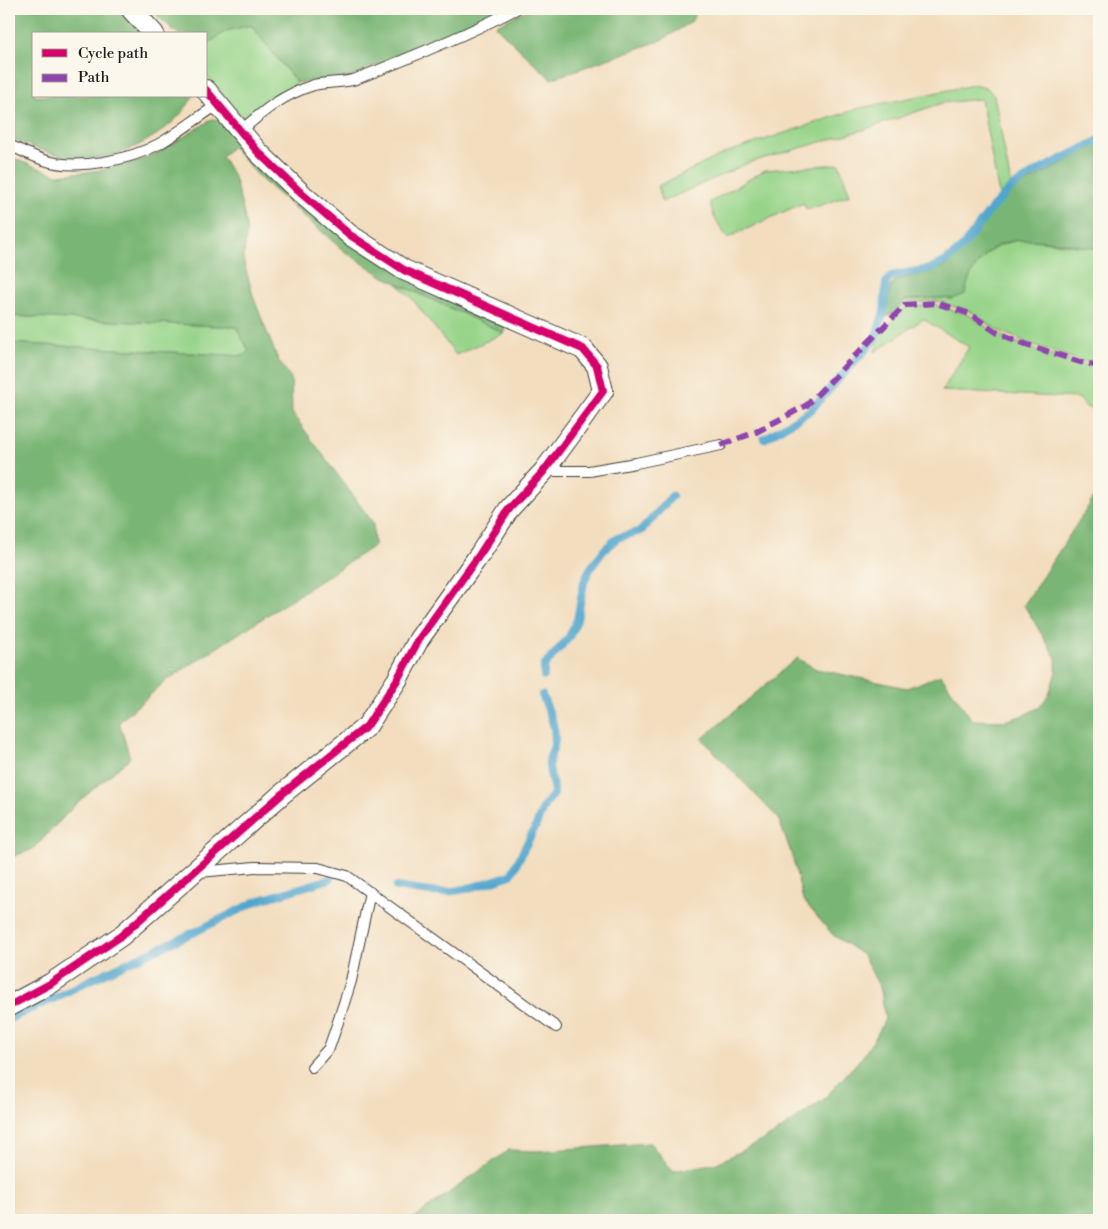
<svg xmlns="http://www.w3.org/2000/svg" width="1108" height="1229" font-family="'Libre Bodoni',serif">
  <rect width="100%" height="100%" fill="#fbf7ec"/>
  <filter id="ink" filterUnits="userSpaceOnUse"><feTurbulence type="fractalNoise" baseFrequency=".02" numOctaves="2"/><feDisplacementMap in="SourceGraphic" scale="10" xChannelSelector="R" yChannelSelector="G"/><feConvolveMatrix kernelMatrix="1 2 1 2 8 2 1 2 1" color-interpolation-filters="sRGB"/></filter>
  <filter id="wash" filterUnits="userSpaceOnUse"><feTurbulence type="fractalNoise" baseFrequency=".0096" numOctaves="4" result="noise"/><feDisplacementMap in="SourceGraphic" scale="20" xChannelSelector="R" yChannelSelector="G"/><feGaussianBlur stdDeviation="1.12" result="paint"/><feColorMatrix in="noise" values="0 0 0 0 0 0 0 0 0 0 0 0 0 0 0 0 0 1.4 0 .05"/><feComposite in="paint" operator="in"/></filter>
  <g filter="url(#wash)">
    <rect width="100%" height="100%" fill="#f2ddbe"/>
    <g fill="#97d489" stroke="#5a7852">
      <path d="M251,25l46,58 -23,12 -34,24 -34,-45v-29l20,-14z"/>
      <path d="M973,85l14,3 7,7 17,90 -12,10 -18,-96 -39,4 -76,26 -118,34 -86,39 -4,-16 67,-33 135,-45z"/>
      <path d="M839,164l11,31 -43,15 -4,-7 -76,35 -13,-21 -4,-15 55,-32z"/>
      <path d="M1026,239l73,10v115l-18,-3 -53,-18 -29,-12 -28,-19 -35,-11 -30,3 -22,15 21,-19 32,-2 16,1c23,-32 29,-55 73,-60z"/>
      <path d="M396,283l108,50 -48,22 -46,-59z"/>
      <path d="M936,305l33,10 28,19 30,13 53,17 19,4v43l-13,-4 -7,-9 -137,-7 27,-44 -46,-28 -48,33 5,-19 26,-26z"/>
      <path d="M9,316l228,11 12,24 -6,5 -234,-13z"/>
    </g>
    <g fill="#79b675" stroke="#4a6948">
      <path d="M9,9h106l33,25h-114v62h159c-18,36 -75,67 -115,62 -24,-3 -48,-11 -69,-21z"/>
      <path d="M150,9h357l-46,22 -112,46 -52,6 -46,-58 -25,6 -20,14v-11h-28z"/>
      <path d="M528,9h170l-7,13 -29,18 -111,39 -56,-53z"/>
      <path d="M212,119l13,1 74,78 200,121 6,7 -1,7 -120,-56 -40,-26 -83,-72 -29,-33 -10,11 12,20 10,37 3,17 -4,28 11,40 24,61 13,18 1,35 81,110 1,23 -207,134 -48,42 11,36 -53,45 -44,46 -24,9v-515l234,13 6,-5 -13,-24 -227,-11v-159l49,18 44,-5 32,-8 24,-9z"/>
      <path d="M1099,143v106c-28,-4 -83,-18 -107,0 -3,2 -6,5 -8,8 -11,12 -16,21 -19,37l-12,5 -16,-1 -32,2 -21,19 7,-33 4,-6 38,-9 12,-4 22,-22 15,-18 12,-19 19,-18z"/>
      <path d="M1099,490v730h-688l98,-70 28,1 113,-8 23,28 44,-8 56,-28 51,-36 39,-43 14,-21 8,-16 -4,-29 -18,-35 -30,-20 -30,-35 -11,-45 -14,-37 -76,-79 95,-81 19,11 91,19 34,-13 31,45 33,1 19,-6 16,-8 9,-13 7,-22v-14l-32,-53z"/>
    </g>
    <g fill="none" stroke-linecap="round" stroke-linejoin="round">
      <g stroke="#51a6cd" stroke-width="8">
        <path d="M764,439l47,-29 64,-71 9,-27 2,-29 5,-7 42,-8 13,-7 14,-11 32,-42 19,-20 25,-16 63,-32"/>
        <path d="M544,676v-10l25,-29 8,-17 7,-38 6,-13 14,-19 13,-12 24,-7 31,-35"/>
        <path d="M535,828l9,-22 10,-12c0,-10 -6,-23 -5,-31 0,-7 4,-12 5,-18 4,-16 -6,-35 -12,-50"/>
        <path d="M396,887c12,2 24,4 35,5 27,2 55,-9 80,-17l21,-42"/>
        <path d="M9,1019l48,-22 33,-17 107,-49 60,-30 73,-22"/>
      </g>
    </g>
  </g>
  <g filter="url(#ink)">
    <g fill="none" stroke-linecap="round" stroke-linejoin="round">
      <defs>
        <g id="lane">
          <path d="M241,131c23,-21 43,-37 73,-46 14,-3 29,-2 42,-6 54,-21 108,-43 160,-70"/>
          <path d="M9,145c11,5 23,11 35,15 32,11 86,0 115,-16 21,-12 40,-28 60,-40"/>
          <path d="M545,471h44l47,-8 85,-18"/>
          <path d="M199,872l56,-5 63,1 29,8 209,151"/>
          <path d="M312,1067l17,-19 9,-26 13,-41 19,-89"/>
        </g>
        <g id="street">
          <path d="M131,9l23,25"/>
          <path d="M9,1006l41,-22 71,-48 161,-142 85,-68 30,-46 22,-41 61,-85 29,-45 35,-38 59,-80 -6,-25 -14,-17 -179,-79 -54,-35 -48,-41 -44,-42 -52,-62"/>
        </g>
      </defs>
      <use href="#lane" stroke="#3c3934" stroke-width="12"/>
      <use href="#street" stroke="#3c3934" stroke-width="22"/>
      <use href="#lane" stroke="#fff" stroke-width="10"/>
      <use href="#street" stroke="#fff" stroke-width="20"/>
      <path stroke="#8e44ad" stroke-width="6" stroke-dasharray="12 6" stroke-linecap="butt" d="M721,445l35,-13 51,-27 98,-100 31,-2 34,11 28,19 30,12 52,17 19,4"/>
      <defs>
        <path id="cycleway" d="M9,1006l41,-22 71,-48 161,-142 85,-68 30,-46 22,-41 61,-85 29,-45 35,-38 59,-80 -6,-25 -14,-17 -179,-79 -54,-35 -48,-41 -44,-42 -52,-62"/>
      </defs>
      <use href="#cycleway" stroke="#fbf7ec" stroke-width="11"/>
      <use href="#cycleway" stroke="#d6006c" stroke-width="8"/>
    </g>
  </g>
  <rect width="1108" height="1229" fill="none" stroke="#fbf7ec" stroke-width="30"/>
  <rect x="32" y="32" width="175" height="65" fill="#fbf7ec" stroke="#a29f99"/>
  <rect x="42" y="49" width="25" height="8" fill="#d6006c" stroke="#a29f99"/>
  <text x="78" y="58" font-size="15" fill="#1c1c1c">Cycle path</text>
  <rect x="42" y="74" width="25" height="8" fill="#8e44ad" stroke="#a29f99"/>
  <text x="78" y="82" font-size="15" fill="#1c1c1c">Path</text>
</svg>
